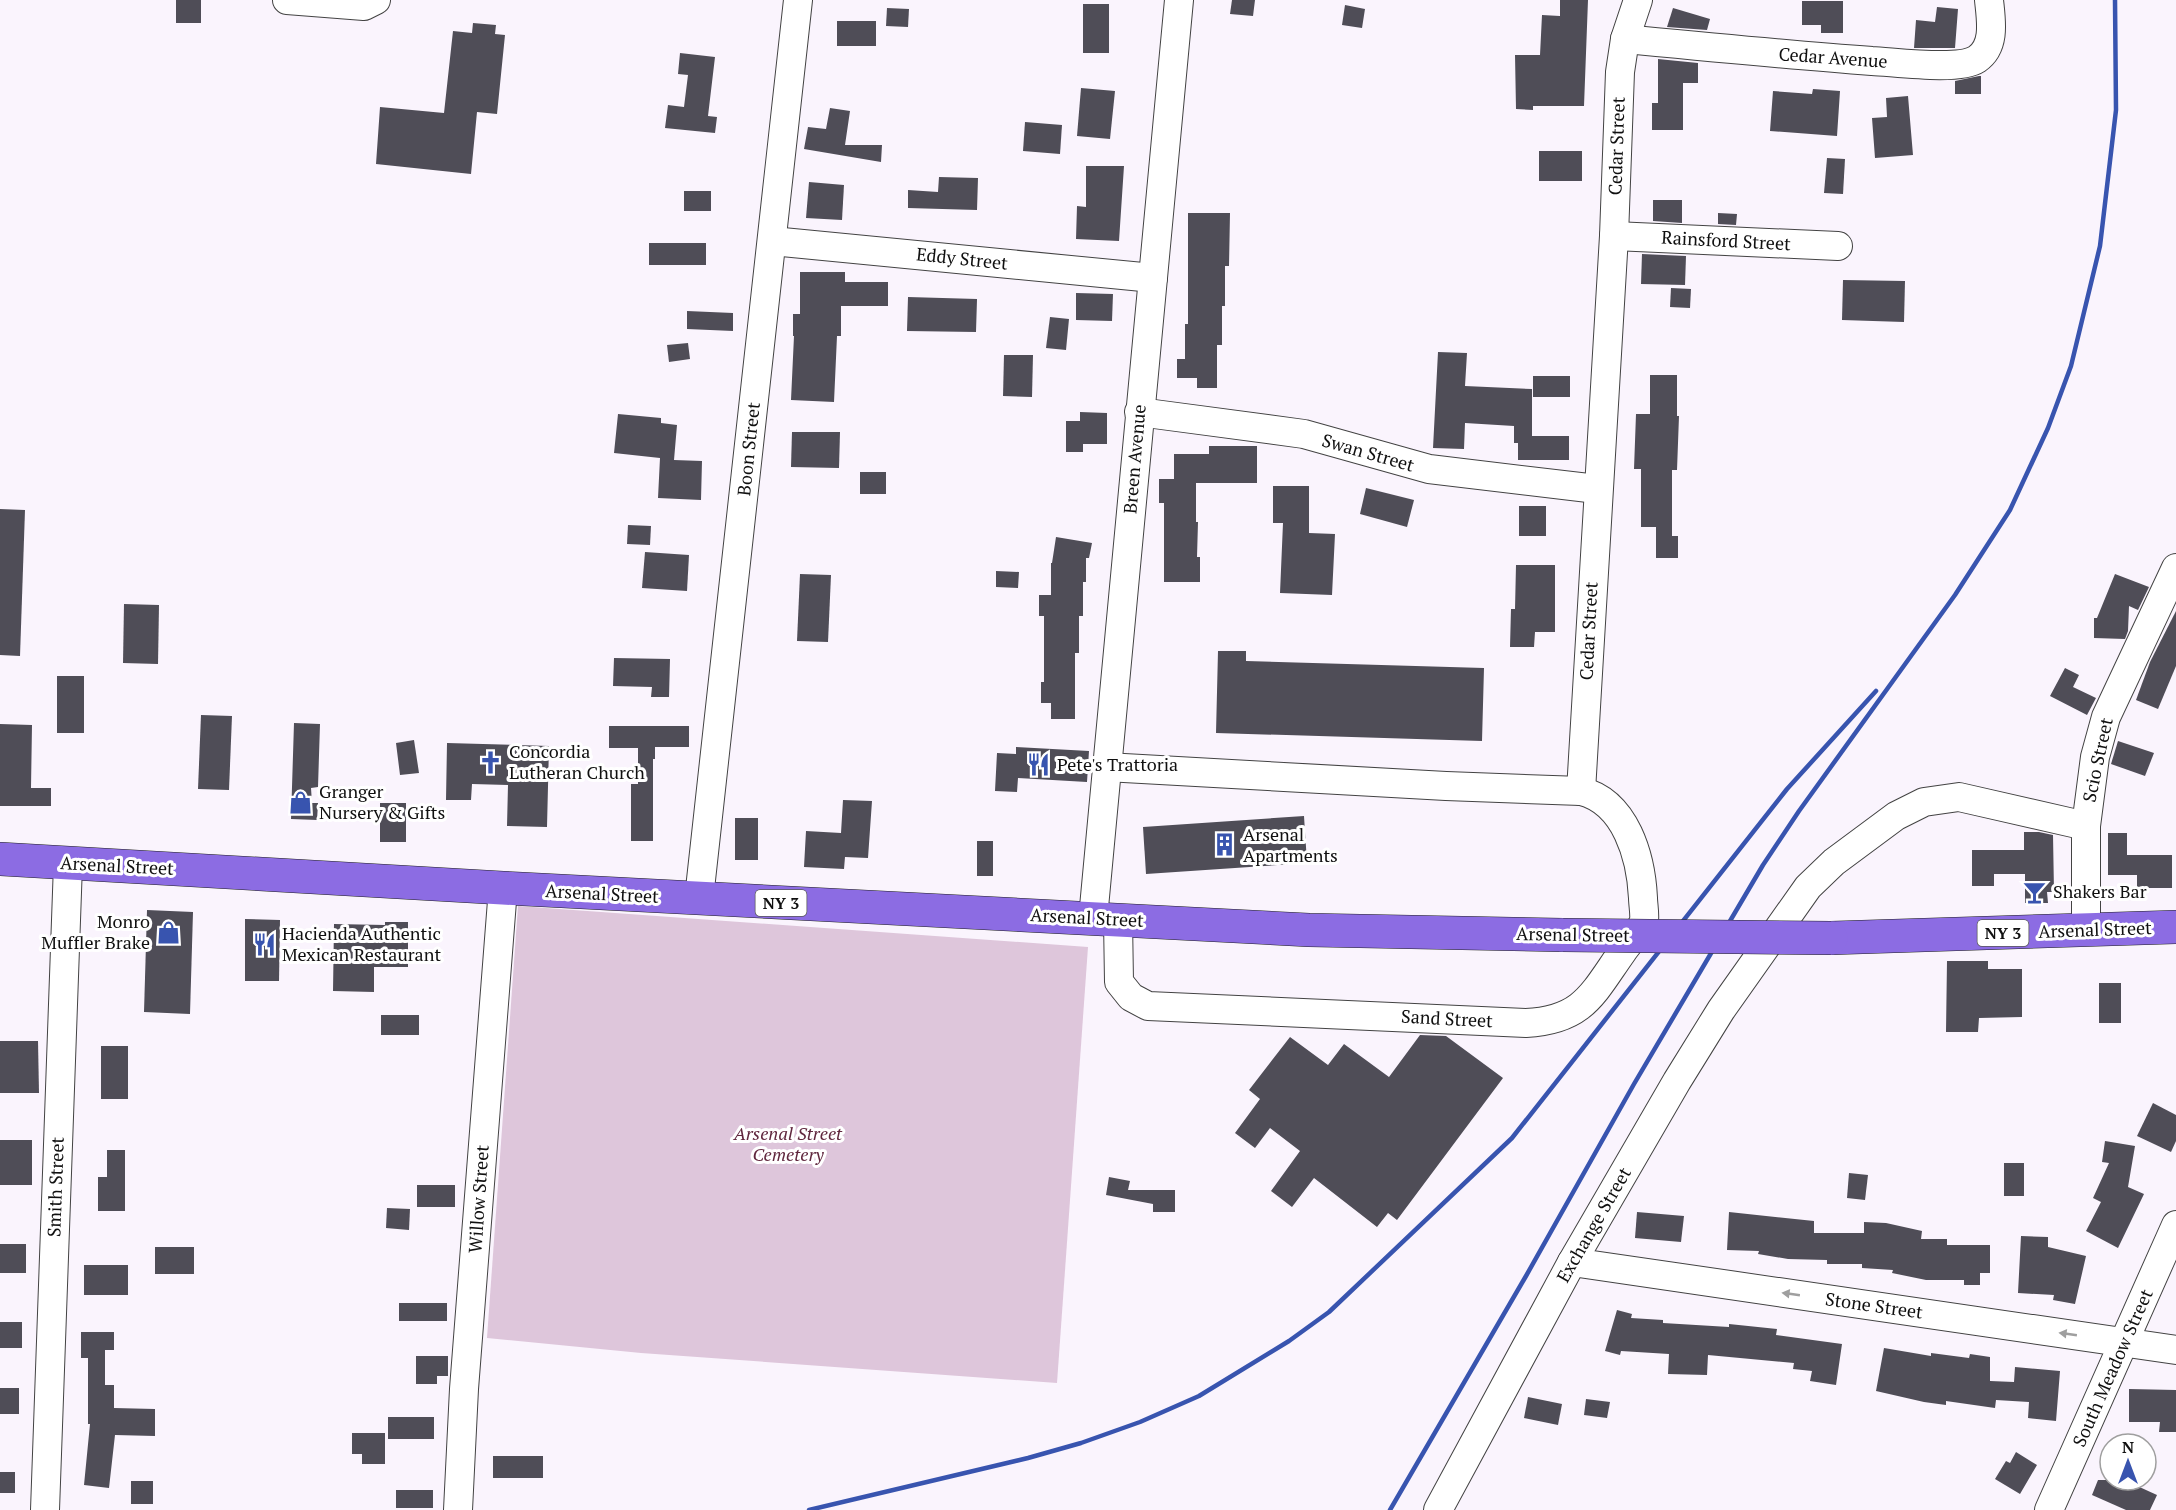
<svg xmlns="http://www.w3.org/2000/svg" width="2176" height="1510" font-family="'PT Serif',serif">
  <rect width="100%" height="100%" fill="#faf4fd"/>
  <path fill="#dec6db" d="M518,906l570,41 -31,436 -416,-30 -154,-15z"/>
  <g fill="#4f4d57">
    <rect x="176" y="0" width="25" height="23"/>
    <path d="M1232,0h23l-2,16 -23,-2z"/>
    <path d="M1560,0h28l-4,106h-51v4l-17,-1 -1,-54h25l2,-40 18,1z"/>
    <path d="M1802,1h41v32h-22v-8h-19z"/>
    <rect x="1083" y="4" width="26" height="49"/>
    <path d="M1345,5l20,4 -3,19 -20,-3z"/>
    <path d="M1937,7l21,2 -3,39h-41l2,-28 19,2z"/>
    <path d="M887,8l22,1 -1,18 -22,-1z"/>
    <path d="M1673,8l37,11 -3,11 -40,-3z"/>
    <rect x="837" y="21" width="39" height="25"/>
    <path d="M473,23l23,2 -1,9 10,1 -8,79 -20,-2 -6,62 -95,-10 4,-57 64,6 9,-82 19,2z"/>
    <path d="M680,53l35,4 -7,59 9,1 -2,16 -50,-5 3,-23 16,2 4,-32 -10,-1z"/>
    <path d="M1658,59l40,4v20h-15v47h-31v-27h6z"/>
    <path d="M1979,76h2v18h-26v-13z"/>
    <path d="M1081,88l34,3 -5,48 -33,-3z"/>
    <path d="M1813,89l27,2 -3,45 -67,-5 3,-40 39,3z"/>
    <path d="M1908,96l5,59 -38,3 -3,-40 15,-1 -1,-19z"/>
    <path d="M830,108l20,3 -5,34h37l-1,17 -77,-13 4,-22 18,2z"/>
    <path d="M1025,122l37,3 -2,29 -37,-3z"/>
    <rect x="1539" y="151" width="43" height="30"/>
    <path d="M1827,158l18,1 -2,35 -19,-1z"/>
    <path d="M1086,166h38l-5,75 -43,-2 1,-33 9,1z"/>
    <path d="M939,177l39,1 -1,32 -69,-2v-18l30,2z"/>
    <path d="M809,182l35,3 -2,35 -36,-2z"/>
    <rect x="684" y="191" width="27" height="20"/>
    <path d="M1653,200h29v23l-29,-2z"/>
    <path d="M1188,213h42l-1,53h-4v40h-3v39h-5v43h-20v-10h-20v-19h8v-35h3z"/>
    <path d="M1718,213l19,1 -1,11 -18,-1z"/>
    <rect x="649" y="243" width="57" height="22"/>
    <path d="M1642,254l44,2 -1,29 -44,-1z"/>
    <path d="M800,272h45v10h43v24h-47v30h-4l-3,66 -43,-2 3,-64h-1v-22h7z"/>
    <path d="M1843,280l62,1 -1,41 -62,-2z"/>
    <path d="M1671,288l20,1 -1,19 -20,-1z"/>
    <path d="M1076,293l37,1 -1,27 -36,-1z"/>
    <path d="M908,297l69,2 -1,33 -69,-1z"/>
    <path d="M687,311l46,2v18l-46,-2z"/>
    <path d="M1050,317l19,2 -3,31 -20,-2z"/>
    <path d="M688,343l2,16 -21,3 -2,-17z"/>
    <path d="M1438,352l29,1 -2,33 67,3v47h37v24h-51v-17h-4v-17l-49,-3 -1,26 -31,-1z"/>
    <path d="M1004,355h29l-1,42 -29,-1z"/>
    <path d="M1650,375h27v41h2l-2,54h-5v66h6v22h-22v-31h-15v-58h-7l2,-55h14z"/>
    <rect x="1533" y="376" width="37" height="21"/>
    <path d="M1080,412l27,1v31h-24v8h-17v-31h14z"/>
    <path d="M618,414l43,4v5l16,2 -3,35 28,1 -1,39 -43,-2 2,-40 -46,-5z"/>
    <path d="M792,432h48l-1,36 -48,-1z"/>
    <path d="M1209,446h48v37h-61v39h2l-1,35h3v25h-36v-79h-5v-24h15v-25h35z"/>
    <rect x="860" y="472" width="26" height="22"/>
    <path d="M1273,486h36v47l26,1 -3,61 -52,-2 3,-70h-10z"/>
    <path d="M1366,488l48,12 -7,27 -47,-13z"/>
    <rect x="1519" y="506" width="27" height="30"/>
    <path d="M0,509l25,1 -5,146 -20,-1z"/>
    <path d="M628,525l23,1 -1,19 -23,-1z"/>
    <path d="M1056,537l36,6 -3,15h-3v24h-3v34h-4v37h-4v66h-24v-16h-10v-21h3v-66h-5v-21h12v-32h1z"/>
    <path d="M645,552l44,3 -2,36 -45,-3z"/>
    <path d="M1516,565h39v67h-20l-1,15h-24l1,-38h4z"/>
    <path d="M996,571l23,1 -1,16 -22,-1z"/>
    <path d="M800,574l31,1 -3,67 -31,-1z"/>
    <path d="M2115,574l34,13 -11,23 -9,-4 -1,25 -3,8 -31,-1v-20h3z"/>
    <path d="M124,604l35,1 -1,59 -35,-1z"/>
    <path d="M2176,611v55l-18,43 -22,-9 14,-38z"/>
    <path d="M1218,651h28v10l238,7 -2,73 -266,-8z"/>
    <path d="M614,658l56,1 -1,38h-18l1,-10 -39,-1z"/>
    <path d="M2065,668l14,7 -6,12 23,11 -9,17 -37,-19z"/>
    <rect x="57" y="676" width="27" height="57"/>
    <path d="M201,715l31,1 -3,74 -31,-1z"/>
    <path d="M294,723l26,1 -2,63 -7,1 1,15h6l-1,17 -26,-1z"/>
    <path d="M0,724l32,1 -1,63h20v18h-51z"/>
    <path d="M609,726h80v21h-34v12h-2v82h-22v-57h7v-36h-29z"/>
    <path d="M414,740l5,33 -19,2 -4,-32z"/>
    <path d="M2118,741l36,12 -9,23 -34,-12z"/>
    <path d="M447,743l102,3 -2,81 -40,-1 1,-41 -36,-1 -1,16h-25z"/>
    <path d="M1016,747l73,4 -2,31 -69,-4 -1,14 -22,-1 2,-38 19,1z"/>
    <path d="M843,800l29,1 -4,57 -23,-1 -1,12 -40,-2 2,-36 35,2z"/>
    <rect x="380" y="803" width="26" height="39"/>
    <path d="M1304,816l3,47 -161,11 -3,-47z"/>
    <rect x="735" y="818" width="23" height="42"/>
    <path d="M2024,832h15l14,3 1,57h-7l1,11h-23v-29h-31v12h-22v-36h52z"/>
    <path d="M2108,833h19v22h45v33h-35v-13h-29z"/>
    <rect x="977" y="841" width="16" height="35"/>
    <path d="M147,910l46,2 -3,102 -46,-2z"/>
    <path d="M245,919l35,1 -1,61h-34z"/>
    <path d="M385,922h23v45h-34v25l-41,-1 1,-67 51,1z"/>
    <path d="M1947,961h41v8h34v48l-43,1 -1,14h-32z"/>
    <rect x="2099" y="983" width="22" height="40"/>
    <rect x="381" y="1015" width="38" height="20"/>
    <path d="M1420,1035l26,1 57,42 -106,142 -9,-7 -11,14 -63,-49 -22,29 -21,-16 29,-40 -30,-23 -15,20 -20,-15 25,-34 -11,-9 41,-53 38,28 16,-21 45,33z"/>
    <path d="M0,1041h38l1,52h-39z"/>
    <rect x="101" y="1046" width="27" height="53"/>
    <path d="M2153,1103l23,12v26l-5,11 -34,-16z"/>
    <rect x="0" y="1140" width="32" height="45"/>
    <path d="M2105,1141l30,5 -7,41 16,7 -26,54 -32,-17 15,-29 -8,-4 16,-35 -7,-1z"/>
    <path d="M107,1150h18v61h-27v-34h9z"/>
    <rect x="2004" y="1163" width="20" height="33"/>
    <path d="M1849,1173l19,2 -3,25 -18,-2z"/>
    <path d="M1109,1177l21,4 -2,9h47v22h-22v-8l-47,-9z"/>
    <rect x="417" y="1185" width="38" height="22"/>
    <path d="M387,1208l23,1 -1,21 -23,-2z"/>
    <path d="M1637,1212l47,4 -3,26 -46,-4z"/>
    <path d="M1729,1212l85,9v12h50v-11l22,1 36,8 -1,8h26v6h43v28h-10v12h-16v-5h-38l-34,-7 1,-3 -31,-2v-4h-35v-4l-39,-1 -30,-5 1,-3 -32,-1z"/>
    <path d="M2021,1236l27,1v10l38,9 -11,48 -22,-4 1,-5 -36,-2z"/>
    <rect x="0" y="1244" width="26" height="29"/>
    <rect x="155" y="1247" width="39" height="27"/>
    <rect x="84" y="1265" width="44" height="30"/>
    <rect x="399" y="1303" width="48" height="18"/>
    <path d="M1617,1310l15,4 -1,4 32,2v3l66,4v-3l48,5 -1,6 66,9 -6,41 -26,-4 2,-10 -19,-2 1,-6 -86,-8 -1,20 -39,-1 1,-20 -48,-3 -1,4 -15,-4z"/>
    <rect x="0" y="1322" width="22" height="26"/>
    <path d="M81,1332h33v18h-9v35h9v23l41,1v27l-40,-1 -6,53 -25,-3 6,-61h-2v-66h-7z"/>
    <path d="M1884,1348l47,8v-3l38,5 1,-4 20,3v24l24,1 1,-15 45,4 -4,50 -28,-3 1,-16 -33,-2 -1,8 -49,-7v4l-22,-3 -48,-11z"/>
    <path d="M416,1356h32v20h-11v8h-21z"/>
    <rect x="0" y="1388" width="19" height="26"/>
    <path d="M2129,1389l47,1v42h-17l1,-10h-31z"/>
    <path d="M1528,1397l34,7 -4,21 -34,-7z"/>
    <path d="M1586,1399l24,3 -3,16 -23,-3z"/>
    <rect x="388" y="1417" width="46" height="22"/>
    <path d="M352,1433h33v31h-23v-10h-10z"/>
    <path d="M2016,1452l21,13 -17,29 -25,-15 11,-18 4,2z"/>
    <rect x="493" y="1456" width="50" height="22"/>
    <rect x="0" y="1472" width="15" height="21"/>
    <path d="M2098,1480h26l33,15 -7,15h-24l-34,-15z"/>
    <rect x="131" y="1481" width="22" height="23"/>
    <rect x="396" y="1490" width="37" height="18"/>
  </g>
  <g fill="none" stroke-linecap="round" stroke-linejoin="round">
    <defs>
      <g id="minor">
        <path d="M287,0l77,6 12,-6"/>
        <path d="M1625,39c83,8 165,16 247,22 23,1 87,10 105,-2 19,-13 14,-39 12,-59"/>
        <path d="M1614,236l224,10"/>
        <path d="M772,241l381,37"/>
        <path d="M1139,412l165,22 125,35 168,20"/>
        <path d="M1106,767l340,19 135,5c45,11 60,66 62,107 0,6 2,16 1,23 -3,9 -15,21 -21,30 -30,42 -39,69 -97,72l-378,-17 -17,-9 -12,-15 -1,-62"/>
        <path d="M1581,791l33,-555 6,-164 5,-33 13,-39"/>
        <path d="M699,898l99,-898"/>
        <path d="M1093,918l86,-918"/>
        <path d="M2086,931v-105l9,-69 11,-40 70,-149"/>
        <path d="M1572,1262l604,88"/>
        <path d="M45,1510l23,-646"/>
        <path d="M458,1510l6,-121 39,-501"/>
        <path d="M1438,1510l134,-248 105,-181 44,-71 87,-123 26,-25 62,-46 28,-14 35,-5 127,29"/>
        <path d="M2049,1510l127,-285"/>
      </g>
      <g id="highway">
        <path d="M0,859l503,29 806,42 254,5"/>
        <path d="M1831,938l345,-11"/>
      </g>
    </defs>
    <use href="#minor" stroke="#434343" stroke-width="30"/>
    <use href="#highway" stroke="#212121" stroke-width="34"/>
    <use href="#minor" stroke="#fff" stroke-width="28"/>
    <use href="#highway" stroke="#8c6ce3" stroke-width="33"/>
    <g stroke="#3854af" stroke-width="4.5">
      <path d="M809,1510l219,-52 53,-15 59,-21 59,-26 90,-55 40,-29 183,-174 275,-349 89,-98"/>
      <path d="M1390,1510l136,-234 108,-192 129,-219 36,-54 156,-216 55,-85 38,-82 23,-62 29,-120 16,-136 -1,-110"/>
    </g>
    <defs>
      <path id="highway-bridge" d="M1563,935l268,3"/>
    </defs>
    <use href="#highway-bridge" stroke="#212121" stroke-width="34" stroke-linecap="butt"/>
    <use href="#highway-bridge" stroke="#8c6ce3" stroke-width="33"/>
  </g>
  <defs><path id="oneway-solid" d="M-6-.8H1V-3.2L6.5 0L1 3.2V.8H-6Z" transform="scale(1.5)"/></defs>
  <g fill="#9f9f9f">
    <use href="#oneway-solid" transform="translate(1791 1294) rotate(-172)"/>
    <use href="#oneway-solid" transform="translate(2068 1334) rotate(-172)"/>
  </g>
  <defs>
    <symbol id="church-bare" viewBox="-9 -9 18 18"><path d="M-1.2-6h2.4v3.5h3.3v2.4h-3.3V6h-2.4V-.1h-3.3v-2.4h3.3Z" fill="#3854af" stroke="#fff" stroke-width="2.5" paint-order="stroke"/></symbol>
    <symbol id="restaurant-bare" viewBox="-9 -9 18 18"><path d="M-5-6h1v4h1v-4h1v4h1v-4h1v5L-1.5 .5V6h-2V.5L-5-1ZM5-6V6H3V1.5H1.5Q1.5-4 5-6Z" fill="#3854af" stroke="#fff" stroke-width="2.5" paint-order="stroke"/></symbol>
    <symbol id="shop-bare" viewBox="-9 -9 18 18"><path d="M-5-2.5h2.3a2.7 3.5 0 0 1 5.4 0H5L5.5 6h-11ZM-1.5-2.5h3a1.5 2.3 0 0 0-3 0Z" fill="#3854af" stroke="#fff" stroke-width="2.5" paint-order="stroke"/></symbol>
    <symbol id="building-bare" viewBox="-9 -9 18 18"><path d="M-4-6H4V6H1V3H-1V6H-4ZM-2.5-4.3h1.7v1.8h-1.7ZM.8-4.3h1.7v1.8H.8ZM-2.5-1h1.7V.8h-1.7ZM.8-1h1.7V.8H.8Z" fill="#3854af" stroke="#fff" stroke-width="2.5" paint-order="stroke"/></symbol>
    <symbol id="bar-bare" viewBox="-9 -9 18 18"><path d="M-6-5H6L.8 .8V4.5H3.5V6h-7V4.5H-.8V.8Z" fill="#3854af" stroke="#fff" stroke-width="2.5" paint-order="stroke"/></symbol>
  </defs>
  <g fill-rule="evenodd">
    <use href="#church-bare" x="474" y="746" width="33" height="33"/>
    <use href="#restaurant-bare" x="1022" y="748" width="33" height="33"/>
    <use href="#shop-bare" x="284" y="786" width="33" height="33"/>
    <use href="#building-bare" x="1208" y="828" width="33" height="33"/>
    <use href="#bar-bare" x="2018" y="876" width="33" height="33"/>
    <use href="#shop-bare" x="152" y="916" width="33" height="33"/>
    <use href="#restaurant-bare" x="248" y="928" width="33" height="33"/>
  </g>
  <g text-anchor="middle" stroke-width="6" stroke-linejoin="round" paint-order="stroke">
    <g fill="#fff" stroke="#585858" stroke-width="1.5">
      <rect x="755.5" y="890" width="51" height="26" rx="4.5"/>
      <rect x="1977.5" y="920" width="51" height="26" rx="4.5"/>
    </g>
    <g font-size="16" font-weight="bold" fill="#101010">
      <text x="781" y="909">NY 3</text>
      <text x="2003" y="939">NY 3</text>
    </g>
    <g font-size="18" fill="#101010" stroke="#fff">
      <text transform="translate(1833 58) rotate(4)" y="6">Cedar Avenue</text>
      <text transform="translate(1617 146) rotate(-88)" y="6">Cedar Street</text>
      <text transform="translate(1726 241) rotate(3)" y="6">Rainsford Street</text>
      <text transform="translate(962 259) rotate(6)" y="6">Eddy Street</text>
      <text transform="translate(749 449) rotate(-84)" y="6">Boon Street</text>
      <text transform="translate(1368 453) rotate(16)" y="6">Swan Street</text>
      <text transform="translate(1135 459) rotate(-85)" y="6">Breen Avenue</text>
      <text transform="translate(1589 631) rotate(-87)" y="6">Cedar Street</text>
      <text transform="translate(2098 760) rotate(-78)" y="6">Scio Street</text>
      <text transform="translate(117 866) rotate(3)" y="6">Arsenal Street</text>
      <text transform="translate(602 894) rotate(3)" y="6">Arsenal Street</text>
      <text transform="translate(1087 918) rotate(3)" y="6">Arsenal Street</text>
      <text transform="translate(2095 930) rotate(-2)" y="6">Arsenal Street</text>
      <text transform="translate(1573 935) rotate(1)" y="6">Arsenal Street</text>
      <text transform="translate(1447 1019) rotate(3)" y="6">Sand Street</text>
      <text transform="translate(56 1187) rotate(-88)" y="6">Smith Street</text>
      <text transform="translate(479 1199) rotate(-86)" y="6">Willow Street</text>
      <text transform="translate(1594 1225) rotate(-60)" y="6">Exchange Street</text>
      <text transform="translate(1874 1306) rotate(8)" y="6">Stone Street</text>
      <text transform="translate(2113 1368) rotate(-66)" y="6">South Meadow Street</text>
    </g>
    <g font-size="18" fill="#101010" stroke="#fff" text-anchor="start">
      <text x="509" y="758">Concordia<tspan x="509" dy="21">Lutheran Church</tspan></text>
      <text x="1057" y="771">Pete's Trattoria</text>
      <text x="319" y="798">Granger<tspan x="319" dy="21">Nursery &amp; Gifts</tspan></text>
      <text x="1243" y="841">Arsenal<tspan x="1243" dy="21">Apartments</tspan></text>
      <text x="2053" y="898">Shakers Bar</text>
      <text x="150" y="928" text-anchor="end">Monro<tspan x="150" dy="21">Muffler Brake</tspan></text>
      <text x="282" y="940">Hacienda Authentic<tspan x="282" dy="21">Mexican Restaurant</tspan></text>
    </g>
    <g font-size="18" font-style="italic" fill="#60273e" stroke="#fff">
      <text x="788" y="1140">Arsenal Street<tspan x="788" dy="21">Cemetery</tspan></text>
    </g>
  </g>
  <g transform="translate(2128 1462)"><circle r="28" fill="#ffffff" stroke="#9f9f9f" stroke-width="1.5"/>
  <path d="M0-4.5L10 22L0 15L-10 22Z" fill="#3854af"/>
  <text y="-9" font-size="16" font-weight="bold" text-anchor="middle" fill="#101010">N</text>
  </g>
</svg>
